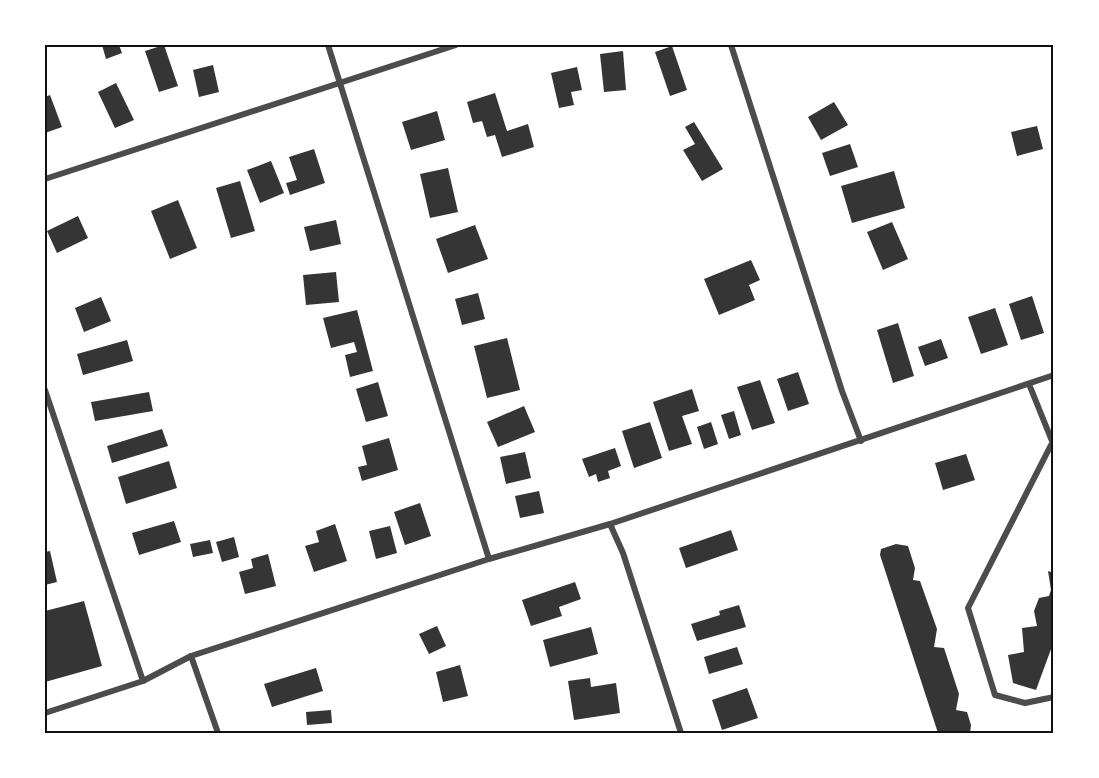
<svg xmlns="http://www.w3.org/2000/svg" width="1099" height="778" font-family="Poppins,sans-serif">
  <rect width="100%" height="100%" fill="#fff"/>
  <g fill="#353535">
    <path d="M102,45h17l3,8 -16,6z"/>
    <path d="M164,45l14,41 -19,6 -14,-41z"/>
    <path d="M672,46l15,44 -17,6 -15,-44z"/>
    <path d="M623,51l3,39 -22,2 -4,-38z"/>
    <path d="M213,65l6,27 -20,5 -6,-27z"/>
    <path d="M577,67l5,23 -11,2 3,13 -15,3 -8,-35z"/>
    <path d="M116,83l18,37 -19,8 -17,-36z"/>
    <path d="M495,93l12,38 21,-7 6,23 -32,10 -7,-22 -8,2 -5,-16 -9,2 -6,-21z"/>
    <path d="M50,95l12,32 -17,6v-36z"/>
    <path d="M834,102l14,23 -27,15 -13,-23z"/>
    <path d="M437,111l8,29 -34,10 -9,-28z"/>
    <path d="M694,122l29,47 -21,12 -19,-31 12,-6 -10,-17z"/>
    <path d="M1037,126l6,23 -26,7 -6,-24z"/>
    <path d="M850,144l8,23 -28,9 -8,-23z"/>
    <path d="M314,149l11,34 -35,12 -4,-12 11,-3 -8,-23z"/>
    <path d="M271,161l13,32 -24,10 -13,-33z"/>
    <path d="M448,168l10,44 -28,6 -10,-44z"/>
    <path d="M894,171l11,37 -53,15 -11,-37z"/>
    <path d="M240,181l15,50 -24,7 -15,-50z"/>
    <path d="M178,200l19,48 -27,11 -19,-48z"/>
    <path d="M78,216l10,22 -31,15 -10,-22z"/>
    <path d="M336,220l5,24 -31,7 -6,-24z"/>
    <path d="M892,222l16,37 -25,11 -16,-38z"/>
    <path d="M475,225l13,34 -40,14 -12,-34z"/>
    <path d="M751,260l9,20 -11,5 6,15 -36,15 -15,-36z"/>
    <path d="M336,272l3,30 -33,3 -3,-30z"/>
    <path d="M478,293l7,26 -23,6 -7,-26z"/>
    <path d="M1032,296l12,37 -23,7 -12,-36z"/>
    <path d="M101,297l10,24 -27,11 -9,-24z"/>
    <path d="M995,308l13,37 -27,9 -13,-37z"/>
    <path d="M357,310l16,61 -23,6 -5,-22 12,-3 -3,-10 -23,6 -8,-30z"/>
    <path d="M898,323l16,53 -21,7 -16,-53z"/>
    <path d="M507,338l13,52 -33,8 -13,-52z"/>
    <path d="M941,339l7,19 -23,8 -7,-19z"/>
    <path d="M127,340l6,21 -50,14 -6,-21z"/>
    <path d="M798,372l11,32 -21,7 -11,-32z"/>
    <path d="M760,380l15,43 -23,7 -15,-43z"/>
    <path d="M378,382l10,34 -22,6 -10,-33z"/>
    <path d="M692,389l7,22 -17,5 10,28 -23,7 -16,-49z"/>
    <path d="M149,392l4,19 -58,10 -4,-19z"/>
    <path d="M524,406l11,26 -37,15 -11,-25z"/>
    <path d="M734,411l7,24 -12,4 -8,-24z"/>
    <path d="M650,422l12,36 -28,10 -12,-37z"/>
    <path d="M711,422l7,22 -14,5 -7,-22z"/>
    <path d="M162,429l6,17 -56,17 -5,-17z"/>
    <path d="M389,438l9,32 -36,11 -4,-14 9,-2 -5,-19z"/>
    <path d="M615,448l6,18 -13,5 2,7 -12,4 -2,-8 -7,3 -7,-18z"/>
    <path d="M525,452l6,26 -25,6 -6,-27z"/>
    <path d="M966,454l9,26 -32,10 -8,-27z"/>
    <path d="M169,461l8,27 -51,16 -8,-27z"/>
    <path d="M539,491l5,22 -24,5 -5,-22z"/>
    <path d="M420,503l11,33 -26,9 -11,-33z"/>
    <path d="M174,521l7,21 -42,13 -7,-22z"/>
    <path d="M335,524l12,37 -33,11 -9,-26 14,-4 -3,-11z"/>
    <path d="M390,526l7,27 -21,6 -7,-28z"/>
    <path d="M731,530l7,20 -52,18 -7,-20z"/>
    <path d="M234,537l5,20 -17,5 -6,-20z"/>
    <path d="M210,540l3,13 -20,4 -3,-13z"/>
    <path d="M896,544l12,2 7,22 -2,12 7,1 17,48 -3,18 10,1 15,46 -3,16 11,2 4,13 -1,8h-32l-58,-178 1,-6z"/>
    <path d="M50,551l7,31 -12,3v-33z"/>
    <path d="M268,554l8,32 -31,8 -6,-22 14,-4 -2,-9z"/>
    <path d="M1048,571l6,2v68l-18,49 -23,-7 -5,-28 16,-3 -2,-24 15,-2 -3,-15 5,-13 10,-2 2,-6z"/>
    <path d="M575,582l6,17 -22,8 3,9 -31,10 -9,-26z"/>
    <path d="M84,601l18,65 -57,16v-71z"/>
    <path d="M739,605l7,22 -49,14 -6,-17 29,-9 -1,-4z"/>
    <path d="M437,626l9,20 -17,8 -10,-20z"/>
    <path d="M591,627l7,27 -48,13 -7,-27z"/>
    <path d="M737,647l6,17 -34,10 -5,-17z"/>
    <path d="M460,665l8,31 -25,6 -7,-30z"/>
    <path d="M316,668l7,23 -51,16 -8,-23z"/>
    <path d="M590,678l1,9 25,-4 4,30 -46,7 -6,-39z"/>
    <path d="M747,688l11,30 -36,12 -10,-30z"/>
    <path d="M331,710l1,13 -25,2 -1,-13z"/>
  </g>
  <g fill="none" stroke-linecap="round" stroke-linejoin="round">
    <g stroke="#4c4c4c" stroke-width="6">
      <path d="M328,45l161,514"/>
      <path d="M731,45l111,346 19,50"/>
      <path d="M45,179l411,-134"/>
      <path d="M1029,384l25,62"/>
      <path d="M45,390l98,291"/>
      <path d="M1051,445l-83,163 27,87 30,8 29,-6"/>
      <path d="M610,524l13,29 58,180"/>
      <path d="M191,656l27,77"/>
      <path d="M45,713l98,-32 48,-25 298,-97 121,-35 444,-149"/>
    </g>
  </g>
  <rect width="1099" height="778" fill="none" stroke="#ffffff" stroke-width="93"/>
  <rect x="46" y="46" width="1006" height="686" fill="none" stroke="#111" stroke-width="2"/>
</svg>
